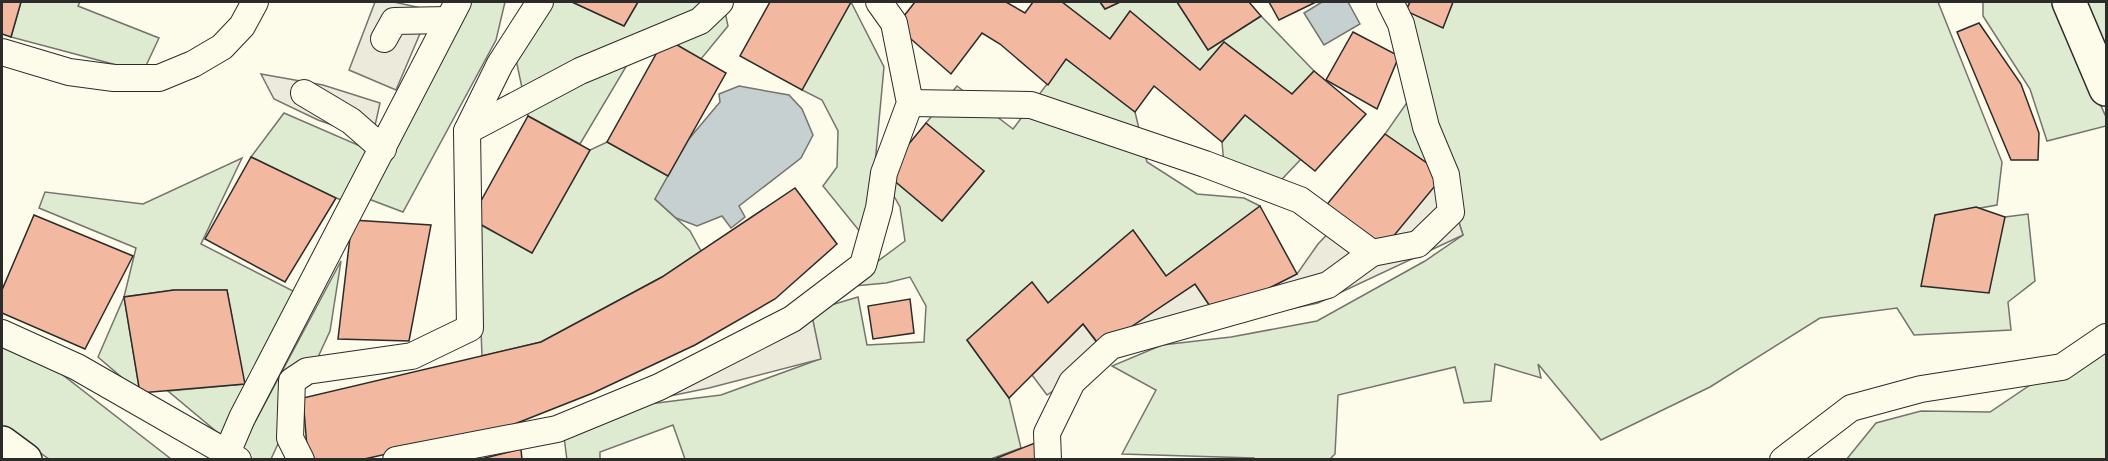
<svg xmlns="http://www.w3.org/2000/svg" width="2108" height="461" font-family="Ubuntu,sans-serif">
  <rect width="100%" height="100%" fill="#fdfbea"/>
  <g fill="#deebd1" stroke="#74746e" stroke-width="1.5">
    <path d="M21,2h59l-2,4 81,32 -16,34 -132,-35z"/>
    <path d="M470,2h35l-9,38 -93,172 -37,-14z"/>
    <path d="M552,2h20l52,24 14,-24h85l5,24 -27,33 -61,-16 -60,101 -52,-28 -13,-61z"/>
    <path d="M851,2l33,65 -12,129 -11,37 -38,-47 14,-19 1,-36 -16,-31 -20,-10z"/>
    <path d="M1062,2h38l5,7 15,-7h57l31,48 53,-34 53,55 -22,23 -68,-52 -24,28 -70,-59 -20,28z"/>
    <path d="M1391,2h19l-4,8 37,17 10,-25h485l64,160 -5,43 -62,11 -13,70 83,-69 23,-3 7,67 -27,21 3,28 -97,5 -17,-27 -77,10 -110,69 -109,53 -63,-76 3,14 -46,-14 -4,37 -27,2 -9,-36 -117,28 -3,59 -5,5 -75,1 -1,-2 -132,-4 34,-64 -44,-24 50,-21 69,-8 86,-16 108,-60 38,-26 -19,-60 -59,-41 35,-50z"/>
    <path d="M1983,2h71l52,115v9l-59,15 -17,-52 -47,-73z"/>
    <path d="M2086,2h20v53z"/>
    <path d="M1066,59l69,53 12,50 50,32 47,4 16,8 -94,70 -33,-46 -85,73 -16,-21 -65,58 42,58 12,50 -33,12 -303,-1 -12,-34 -73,27v7l-33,1 -3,-23 61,-30 96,-12 99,-36 -9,-48 47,-14 9,48 57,-3 2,-36 -16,-29 -24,6 -43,4 62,-46 -5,-34 -15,-27v-7l57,48 42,-50 -58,-48 31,-37 56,43z"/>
    <path d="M284,113l90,39 -27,50 -11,-4 -85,-41z"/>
    <path d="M1245,115l56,44 -33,35 -43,-18 -3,-34z"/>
    <path d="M607,142l61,34 -13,23 35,32 11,20 -39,26 -121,65 -59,14 -5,-133 55,30 58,-103z"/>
    <path d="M242,158l-41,86 98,50 -76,143 -55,-46 76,-7 -17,-94h-53l-50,7 16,96 -42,-36 26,-60 12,-49 -97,-40 6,-16 98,12z"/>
    <path d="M341,261l-11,70 -59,128h-20l-13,-5z"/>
    <path d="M2106,334v125l-260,1 30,-37 45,-12 69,1z"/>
    <path d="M2,346l44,16 125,97h-122l-47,-33z"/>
  </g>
  <g fill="#eceadb" stroke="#74746e" stroke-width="1.5">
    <path d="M375,2h19l36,8 -34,80 -47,-20z"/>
    <path d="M261,74l62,11 57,18 -8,36 -54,-19 -44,-21z"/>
    <path d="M1444,175l19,60 -145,68 -122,26 -93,28 -56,38 -15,-20 51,-51 17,23 95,-63 21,31 81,-41 21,-30 23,-24z"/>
    <path d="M811,311l10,48 -112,29 -44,9z"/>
  </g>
  <g fill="#c7d0d0" stroke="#74746e" stroke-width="1.5">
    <path d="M1322,2h26l12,22 -36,21 -20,-32z"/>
    <path d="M739,86l50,9 13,14 11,26 -12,23 -62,48 6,11 -14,11 -9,-12 -25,10 -21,-8 -21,-19 33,-59 32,-38 -1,-8z"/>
  </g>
  <g fill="#f2b8a0" stroke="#2b2b2b" stroke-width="1.5">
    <path d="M2,2h19l-10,35 -9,-3z"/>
    <path d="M572,2h66l-14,24z"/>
    <path d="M770,2h81l-49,88 -62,-34z"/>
    <path d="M915,2h91l19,11 8,-11h29l48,37 20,-28 70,59 24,-28 68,52 22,-23 52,43 -51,57 -70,-56 -23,27 -68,-56 -19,26 -69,-53 -18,26 -48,-41 -18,-11 -31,41 -55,-48z"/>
    <path d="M1100,2h20l-15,7z"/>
    <path d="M1177,2h72l12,14 -53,34z"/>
    <path d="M1269,2h47l-37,18z"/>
    <path d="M1410,2h43l-10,26 -37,-17z"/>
    <path d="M1979,23l42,61 18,49 -1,27h-27l-54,-128z"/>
    <path d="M1353,32l46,24 -22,53 -51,-29z"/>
    <path d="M665,38l61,35 -58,103 -61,-34z"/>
    <path d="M528,116l62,34 -58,103 -61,-34z"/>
    <path d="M926,123l58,48 -42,50 -57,-48z"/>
    <path d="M1385,134l59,41 -62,75 -58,-42z"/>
    <path d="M251,157l85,41 -51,84 -80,-43z"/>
    <path d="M795,188l42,56 -62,55 -80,46 -102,48 -86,34 -147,33h-52l-5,-62 238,-56 121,-65z"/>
    <path d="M1260,206l37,68 -81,41 -21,-31 -94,63 -18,-23 -74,74 -42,-58 65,-58 16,21 85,-73 33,46z"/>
    <path d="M1976,207l29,10 -16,76 -68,-7 14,-71z"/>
    <path d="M34,215l99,41 -48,93 -83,-36v-23z"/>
    <path d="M352,220l79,5 -22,116 -71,-2z"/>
    <path d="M174,290h53l18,94 -105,9 -16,-96z"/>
    <path d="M910,299l4,34 -41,6 -5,-33z"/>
    <path d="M1045,439l2,21h-49l-1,-2z"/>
    <path d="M521,449l1,11h-45z"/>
  </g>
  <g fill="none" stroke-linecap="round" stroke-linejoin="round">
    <defs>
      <g id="minor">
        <path d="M384,39l10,-18 54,-1"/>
        <path d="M2,52l67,20 45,6h45l34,-14 29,-17 20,-21 13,-24"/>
        <path d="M304,93l47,28 32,28"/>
        <path d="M910,103l121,2 174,59 95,36 72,53 46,-9 33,-32 -5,-37 -20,-48 -25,-103 -11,-22"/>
        <path d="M467,131l113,-60 120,-50 20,-19"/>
        <path d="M2,333l75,34 150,86"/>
        <path d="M238,460l-11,-7 15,-35 216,-416"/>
        <path d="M301,460l-11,-22 2,-57 15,-10 105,-15 58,-28 -3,-197 33,-67 40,-62"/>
        <path d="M396,460l161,-31 102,-42 133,-68 71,-54 16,-57 5,-35 26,-70 -16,-80 -15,-21"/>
        <path d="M1048,460l-1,-27 25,-51 39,-36 217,-61 44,-32"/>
        <path d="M1783,460l68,-52 70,-19 141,-22 44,-30"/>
      </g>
      <g id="major">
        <path d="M2069,2l37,87"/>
        <path d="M2,443l23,17"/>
      </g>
    </defs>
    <use href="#minor" stroke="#2b2b2b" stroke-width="28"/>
    <use href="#major" stroke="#2b2b2b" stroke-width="36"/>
    <use href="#minor" stroke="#fdfbea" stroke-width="26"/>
    <use href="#major" stroke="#fdfbea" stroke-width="33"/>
  </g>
  <rect width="2108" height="461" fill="none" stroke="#2b2b2b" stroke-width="6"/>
</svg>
